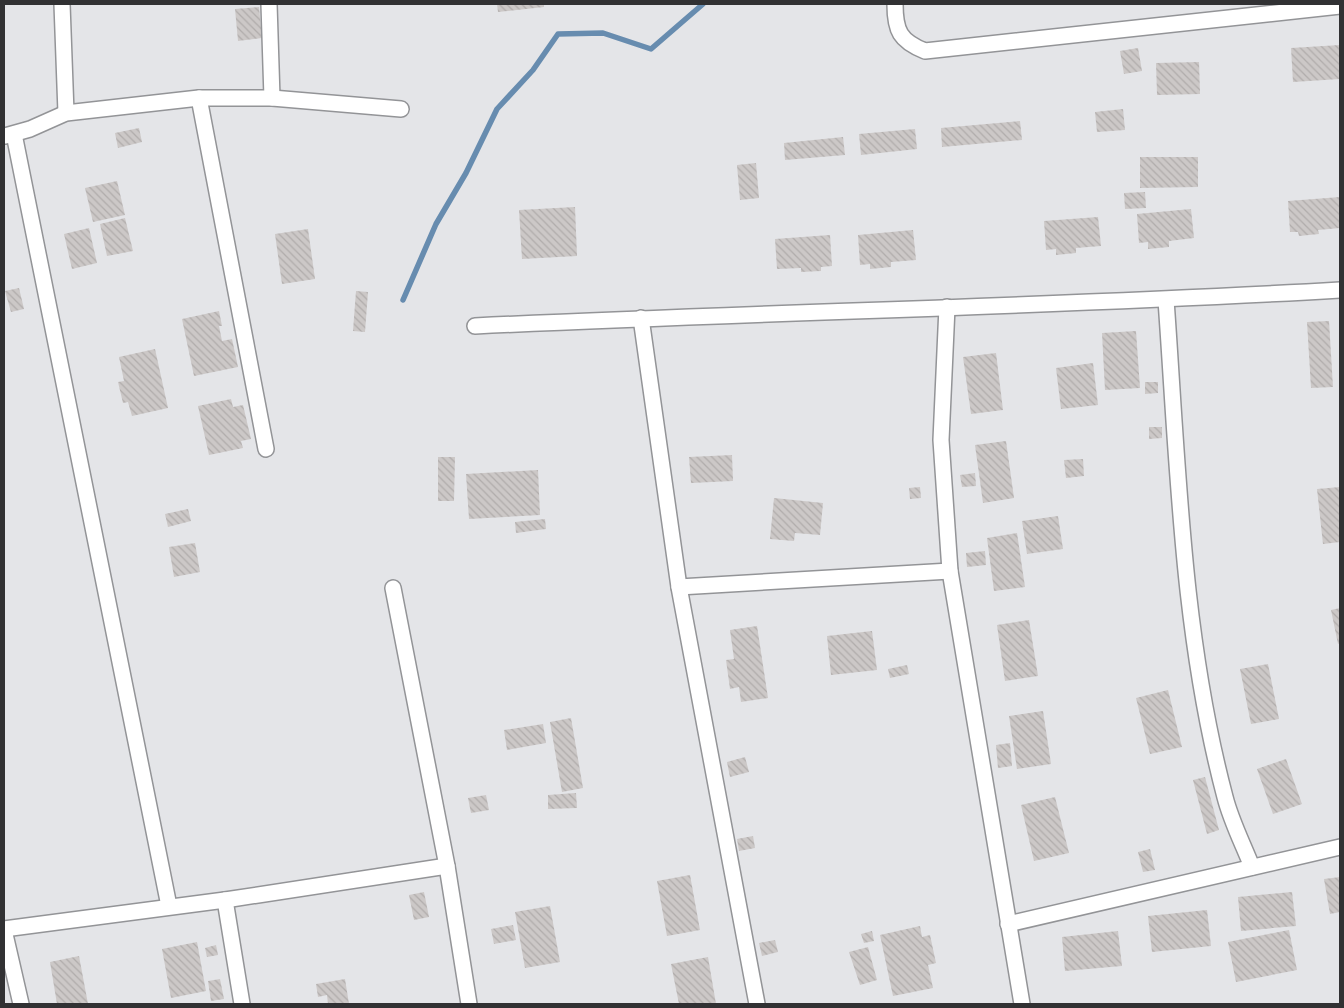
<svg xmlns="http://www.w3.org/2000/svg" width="1344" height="1008" font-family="Overpass,sans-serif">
  <defs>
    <pattern id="building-back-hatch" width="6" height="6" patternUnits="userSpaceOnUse" patternTransform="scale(1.25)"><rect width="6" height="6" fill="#ccc8c7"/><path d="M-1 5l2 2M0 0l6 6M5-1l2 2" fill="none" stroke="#b0acab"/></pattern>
  </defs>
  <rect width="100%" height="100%" fill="#e4e5e8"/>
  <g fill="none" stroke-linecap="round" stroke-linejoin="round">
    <path stroke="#678caf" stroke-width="5.5" d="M403,300l33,-76 30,-51 31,-64 36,-39 25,-36 45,-1 48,16 52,-45"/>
  </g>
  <g fill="url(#building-back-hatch)">
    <path d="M497,4h47v3l-46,5z"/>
    <path d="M259,7l3,31 -24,3 -3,-32z"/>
    <path d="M1340,45v34l-47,3 -2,-34z"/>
    <path d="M1138,48l4,23 -18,3 -4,-23z"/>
    <path d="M1199,62l1,32 -43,1 -1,-32z"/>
    <path d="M1123,109l2,21 -28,2 -2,-20z"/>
    <path d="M1020,121l2,19 -80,7 -1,-19z"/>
    <path d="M139,128l3,14 -24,6 -3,-15z"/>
    <path d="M915,129l2,20 -56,6 -2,-21z"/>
    <path d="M843,137l2,18 -60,5 -1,-17z"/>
    <path d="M1140,157h58v30l-58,1z"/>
    <path d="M756,163l3,35 -19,2 -3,-35z"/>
    <path d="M117,181l8,34 -32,7 -8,-34z"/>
    <path d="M1145,192l1,16 -21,1 -1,-16z"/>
    <path d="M1340,197v31l-22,2 1,4 -20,2 -1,-4h-8l-2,-31z"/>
    <path d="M575,207l2,49 -55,3 -3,-49z"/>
    <path d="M1191,209l3,29 -25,3v6l-21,2v-7l-9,1 -2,-29z"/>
    <path d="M1098,217l3,29 -25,2v5l-20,2v-6l-10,1 -2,-29z"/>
    <path d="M125,218l8,33 -26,5 -7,-32z"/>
    <path d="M89,228l8,35 -25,6 -8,-35z"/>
    <path d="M308,229l7,50 -33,5 -7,-50z"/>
    <path d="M913,230l3,30 -25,2v5l-21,2v-5l-10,1 -2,-30z"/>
    <path d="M830,235l2,31 -11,1v4l-20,1v-4l-24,1 -2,-30z"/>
    <path d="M19,288l5,21 -13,3 -6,-21z"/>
    <path d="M356,291l12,1 -3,40 -12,-1z"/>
    <path d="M219,311l3,15h-3l3,15 10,-2 6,28 -44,9 -12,-57z"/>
    <path d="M1329,321l4,66 -22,1 -4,-66z"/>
    <path d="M1136,331l4,57 -35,2 -3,-57z"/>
    <path d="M155,349l13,59 -36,8 -4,-14 -5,1 -5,-21 6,-1 -5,-24z"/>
    <path d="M996,353l7,57 -32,4 -8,-57z"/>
    <path d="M1093,363l5,42 -37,4 -5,-41z"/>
    <path d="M1145,382h13v11l-13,1z"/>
    <path d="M231,399l2,8 10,-2 8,34 -10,2 2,7 -34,7 -11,-49z"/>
    <path d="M1149,427h13v11l-13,1z"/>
    <path d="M1006,441l8,57 -31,5 -8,-58z"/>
    <path d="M732,455l1,26 -42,2 -2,-26z"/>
    <path d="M438,457h17l-1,44h-16z"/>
    <path d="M1083,459l1,17 -18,2 -2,-18z"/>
    <path d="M538,470l2,45 -71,4 -3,-45z"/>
    <path d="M975,473l1,13 -14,1 -2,-12z"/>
    <path d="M920,487l1,11 -11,1 -1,-11z"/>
    <path d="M1340,487v55l-17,2 -6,-55z"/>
    <path d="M774,498l49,5 -3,32 -25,-2 -1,8 -24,-2z"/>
    <path d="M188,509l3,12 -23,6 -3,-13z"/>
    <path d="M1058,516l5,33 -36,5 -5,-33z"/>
    <path d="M545,519l1,10 -30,4 -1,-11z"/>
    <path d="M1017,533l8,54 -31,4 -7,-53z"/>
    <path d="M195,543l5,29 -26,5 -5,-30z"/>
    <path d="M985,551l1,14 -19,2 -1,-14z"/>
    <path d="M1340,608v35l-2,1 -7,-34z"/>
    <path d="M1029,620l9,56 -33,5 -8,-56z"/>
    <path d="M757,626l11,72 -27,4 -2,-15 -9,2 -4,-29 8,-1 -4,-29z"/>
    <path d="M872,631l5,39 -46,5 -4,-39z"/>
    <path d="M1268,664l11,55 -28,5 -11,-55z"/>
    <path d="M907,665l2,9 -19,4 -2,-9z"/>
    <path d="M1168,690l14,57 -32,7 -14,-56z"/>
    <path d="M1043,711l8,53 -34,5 -8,-53z"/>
    <path d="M571,718l12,70 -21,4 -12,-70z"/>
    <path d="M543,724l3,19 -39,7 -3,-20z"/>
    <path d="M1010,743l2,23 -14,2 -2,-23z"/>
    <path d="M745,757l4,15 -19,5 -3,-15z"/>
    <path d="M1286,759l16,45 -29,10 -16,-45z"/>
    <path d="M1205,777l14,53 -12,4 -14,-54z"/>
    <path d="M576,793l1,15 -29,1v-14z"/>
    <path d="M486,795l3,15 -18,3 -3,-15z"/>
    <path d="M1055,797l14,56 -35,8 -13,-56z"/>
    <path d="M753,836l2,12 -16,3 -2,-12z"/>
    <path d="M1150,849l5,21 -12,2 -5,-20z"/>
    <path d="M690,875l10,55 -33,6 -10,-55z"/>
    <path d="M1340,877v35l-10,2 -6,-35z"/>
    <path d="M424,892l5,25 -15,3 -5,-25z"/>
    <path d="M1292,892l4,34 -55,5 -3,-34z"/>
    <path d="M550,906l10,56 -35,6 -10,-56z"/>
    <path d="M1207,910l4,36 -59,6 -4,-36z"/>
    <path d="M513,925l3,15 -22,4 -3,-15z"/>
    <path d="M920,926l2,11 8,-2 6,28 -8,2 5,23 -40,8 -13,-61z"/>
    <path d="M1289,930l8,40 -61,12 -8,-40z"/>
    <path d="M872,931l2,10 -10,2 -3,-9z"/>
    <path d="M1118,931l4,35 -57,5 -3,-34z"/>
    <path d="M775,940l3,12 -16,4 -3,-13z"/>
    <path d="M197,942l9,49 -35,7 -9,-49z"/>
    <path d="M216,945l2,10 -11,2 -2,-9z"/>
    <path d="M868,947l9,33 -17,5 -11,-33z"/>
    <path d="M79,956l9,48h-31l-7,-42z"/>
    <path d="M708,957l8,47h-37l-8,-40z"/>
    <path d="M220,979l4,20 -13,2 -3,-20z"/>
    <path d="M345,979l4,25h-21l-1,-9 -9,2 -2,-13z"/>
  </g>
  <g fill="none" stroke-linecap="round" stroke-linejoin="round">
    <defs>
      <g id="minor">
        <path d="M62,4l4,109"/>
        <path d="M269,4l3,94"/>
        <path d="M895,4c0,27 5,37 30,47l415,-45"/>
        <path d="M199,98l67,351"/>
        <path d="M14,134l155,772"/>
        <path d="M5,136l25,-7 36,-16 133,-15h73l129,11"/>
        <path d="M1166,300c12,166 16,335 59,497 6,24 18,47 27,70"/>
        <path d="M947,307l-6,133 9,131 72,433"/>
        <path d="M641,318l38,269 78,417"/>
        <path d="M475,326c288,-14 577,-19 865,-36"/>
        <path d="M679,587l271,-16"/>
        <path d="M393,588l54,278 22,138"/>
        <path d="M225,900l17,104"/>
        <path d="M1008,924l332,-77"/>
        <path d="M4,929l221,-29 222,-34"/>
        <path d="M4,930l17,74"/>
      </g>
    </defs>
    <use href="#minor" stroke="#939497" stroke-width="18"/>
    <use href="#minor" stroke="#fff" stroke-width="15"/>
  </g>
  <rect width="1344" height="1008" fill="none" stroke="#313133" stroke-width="10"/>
</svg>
